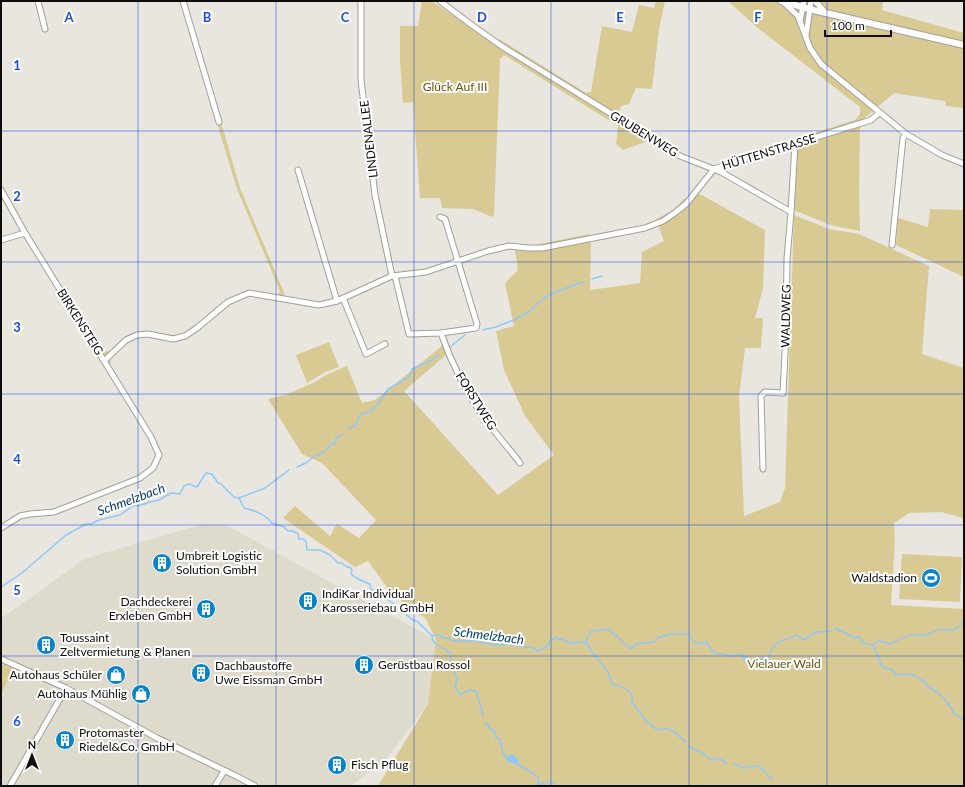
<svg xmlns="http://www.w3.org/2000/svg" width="965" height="787" font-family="Lato,sans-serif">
  <rect width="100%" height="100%" fill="#e8e6df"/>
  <path fill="#dedacc" d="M203,524l23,1 210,115 -8,64 -45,59 -33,23h-349v-168l11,-7 72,-52z"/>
  <g fill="#d9c993">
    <path d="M422,1h10l64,44 3,-6 87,54 5,-1 11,-66 30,6 7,-27 15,3 2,-7h9l-6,28 -7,60 -16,-1 -7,16 -8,2 -3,9 1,7 29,19 -25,9 -7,-6 2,-18 -114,-71 -4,4 -6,156 -2,2 -19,-8 -31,-1 -2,-10h-20l-7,-96 -10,1 -3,-42v-35h18z"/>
    <path d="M728,1h155l-1,9 82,23v75l-18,-2 -1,-5 -51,-8 -34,29 -1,70 1,39 -30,-6 -36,-15 3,-61 -2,-10 60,-19 5,-6v-7l-101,-78z"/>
    <path d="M221,122l19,66 45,107h-7l2,-4 -43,-102 -20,-66z"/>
    <path d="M698,193l67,37 -2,58 -8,30h8l-2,30h-16l-6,49 5,119 36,-14 5,-14 9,-273 35,14 30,5 70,32 -7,88 42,14v150l-23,-6 -32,1 -15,10 1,16 -4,66 73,4v177h-586l50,-82 8,-64 -10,-21 -34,-25 -24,-33 -13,6 -72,-49 12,-12 35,30 7,-12 22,14 17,-18 -54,-57 -20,-9 -34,-55 17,-4 28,-12 15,-9 19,-8 15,37 13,-3 68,-55 3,10 -42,36 94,104 56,-40 -29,-39 -21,-46 -8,-39 18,-5 -9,-43 13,-13 -3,-20 27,1 -2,-7 49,-10 2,7 -1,49 50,-7 2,-31 22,-11 -8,-22 16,-8 13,-13 4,8z"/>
    <path d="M930,209l34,1v67l-68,-32 2,-27 30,9z"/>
    <path d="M224,302l3,5 -41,31 -15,3 -23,-5 -13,2 -18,13 -6,7 -1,8 -9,-15c11,4 17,-9 25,-15 3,-2 8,-3 11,-4 15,-5 31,7 46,2 13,-5 30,-23 41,-32z"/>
    <path d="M329,342l10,25 -14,5 -18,11 -11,-28z"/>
    <path d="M902,554l60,3 -2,45 -61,-3z"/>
    <path d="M2,664l11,5 -12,25v-28z"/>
  </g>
  <path fill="#8fc8f9" d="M512,754l6,5 1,6 -10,-3 -4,-3z"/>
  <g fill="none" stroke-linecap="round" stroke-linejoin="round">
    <g stroke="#8fc8f9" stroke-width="1.5">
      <path d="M592,279l10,-3"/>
      <path d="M483,330l13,-3 20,-8 12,-7 15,-13 12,-7 28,-10"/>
      <path d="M450,347l15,-12"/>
      <path d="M348,428l7,-2 5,-11 11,-4 7,-7 10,-15 21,-12 3,-8 20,-9 6,-5"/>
      <path d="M297,467l9,-4 10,-8 5,-1 6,-5 4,-5h4l1,-6 6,-3"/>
      <path d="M239,498l26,-10 24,-18"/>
      <path d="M1,587l21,-14 44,-38 20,-11h5l8,-4 21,-5 13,-9h5l12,-4 9,-2 12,-7 9,1 4,-8c9,-4 6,0 13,1l9,-14 6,1 6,9h2l14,14 5,1 5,10c9,2 22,7 28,15l12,4 4,4h5l5,3 1,5h4l3,3 1,8h13l10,5 8,8h4l5,4h3l2,3 -1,4c3,3 15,9 19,10l1,6 11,1 5,8 15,11 9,9 7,3 14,14c5,-1 7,-3 11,2h5l5,3h22l21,4 14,-1 23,4 6,3 11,-7 -1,-3 7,-4 2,3 5,-1 8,5 4,-2 10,1 6,-12 17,-2 23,20 4,-5 19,-2 6,-5 12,-3h17l4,7 4,3 9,-2 8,11 19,3 9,-2 2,6 2,-4 5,8h7l4,-5 7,-2c7,-20 12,-14 28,-22l6,5 13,-8 16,-1"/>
      <path d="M835,628l20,10 4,-1 4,6 10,2 6,-4 12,3c10,-6 24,-12 34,-8 11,-6 16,-8 28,-5l11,-9"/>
      <path d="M432,636c0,10 11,11 18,16l1,14 6,13 -2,8 6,8 7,-5 8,1 7,24"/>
      <path d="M586,642l6,10 16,20 4,12 12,4 6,4 2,4v6l14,19c5,2 7,6 11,9 16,-4 18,4 29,12"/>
      <path d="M873,645l9,22 10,3 4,5c6,-1 14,-2 19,1 4,1 5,4 9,5l4,6 8,4 9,8 10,15 9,6"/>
      <path d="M485,723l3,1 2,5 5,3 1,6 4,1 3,14 4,4"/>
      <path d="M689,747l14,6 8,7h4l3,-2 9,5"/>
      <path d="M734,764l9,4 13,-2 5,2 11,11"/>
      <path d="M518,765l12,6 8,7v6h8l2,-2 6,1v3"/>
    </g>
    <defs>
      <g id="minor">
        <path d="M38,1l7,28"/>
        <path d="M183,1l36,121"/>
        <path d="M361,1v79l14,115 17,81"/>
        <path d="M440,1l33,25 30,21 141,87 36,22 41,16 70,40"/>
        <path d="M815,1l11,12"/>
        <path d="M783,2l15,14 12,32 11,16 85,70 36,21 22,9"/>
        <path d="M800,21l4,-20"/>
        <path d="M806,36l5,-35"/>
        <path d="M298,170l39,131"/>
        <path d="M1,190l24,43 126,204 8,18 -6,13 -13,10 -86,34 -24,2 -10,2 -19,12"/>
        <path d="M1,240l24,-7"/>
        <path d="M892,245l11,-107 3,-4"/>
        <path d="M395,276l14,58 32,-1 35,-5 1,-4 -32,-105 -5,-2"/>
        <path d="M343,298l23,56 19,-10"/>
        <path d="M441,333c10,29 24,57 41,82 12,17 26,32 38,48"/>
        <path d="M104,361l22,-21 11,-5 11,-1 25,5 12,-3 12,-8 31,-26 21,-9 70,12 18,-4 55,-25 34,-4 62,-21 21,-5 19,2h14l103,-20 18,-7 13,-9 10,-8 28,-35 157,-49 8,-7"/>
        <path d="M763,469l-2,-73 4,-4 18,1 3,-59 1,-75 4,-47 4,-68"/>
        <path d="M1,659l65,29 91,50 79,38 19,10"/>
        <path d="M10,786l56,-98"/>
        <path d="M215,786l9,-15"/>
      </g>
      <path id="major" d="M781,1l32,9 151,35"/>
    </defs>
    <use href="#minor" stroke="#a19f99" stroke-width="7"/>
    <use href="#major" stroke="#a19f99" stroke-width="8"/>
    <use href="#minor" stroke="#fff" stroke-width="5"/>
    <use href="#major" stroke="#fff" stroke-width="6"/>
  </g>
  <path fill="none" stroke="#1d4ed8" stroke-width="1" stroke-opacity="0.55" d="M138,1v785M276,1v785M414,1v785M551,1v785M689,1v785M827,1v785M1,131h963M1,262h963M1,394h963M1,525h963M1,656h963"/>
  <defs>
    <symbol id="building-disc" viewBox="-11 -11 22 22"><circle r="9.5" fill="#0783cb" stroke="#fff"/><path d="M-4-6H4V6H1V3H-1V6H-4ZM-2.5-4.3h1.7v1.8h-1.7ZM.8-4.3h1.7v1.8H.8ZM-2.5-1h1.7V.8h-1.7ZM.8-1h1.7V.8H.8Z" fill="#fff"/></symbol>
    <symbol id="stadium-disc" viewBox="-11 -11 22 22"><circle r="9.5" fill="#0783cb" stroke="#fff"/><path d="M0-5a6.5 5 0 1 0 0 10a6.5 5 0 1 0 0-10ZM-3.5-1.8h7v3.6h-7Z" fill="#fff"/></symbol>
    <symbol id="shop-disc" viewBox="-11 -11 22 22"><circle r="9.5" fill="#0783cb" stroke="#fff"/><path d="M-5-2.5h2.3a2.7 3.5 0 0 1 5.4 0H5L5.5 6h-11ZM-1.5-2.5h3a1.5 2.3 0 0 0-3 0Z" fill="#fff"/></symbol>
  </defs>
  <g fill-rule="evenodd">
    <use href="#building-disc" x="151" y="552" width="22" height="22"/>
    <use href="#stadium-disc" x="920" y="567" width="22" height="22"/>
    <use href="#building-disc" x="297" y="590" width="22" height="22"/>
    <use href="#building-disc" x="195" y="598" width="22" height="22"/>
    <use href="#building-disc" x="35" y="634" width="22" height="22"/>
    <use href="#building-disc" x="353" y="654" width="22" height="22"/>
    <use href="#building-disc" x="190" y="662" width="22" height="22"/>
    <use href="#shop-disc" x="105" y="664" width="22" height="22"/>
    <use href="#shop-disc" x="130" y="683" width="22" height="22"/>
    <use href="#building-disc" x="54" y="729" width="22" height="22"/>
    <use href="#building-disc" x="326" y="754" width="22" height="22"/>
  </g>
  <g text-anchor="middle" stroke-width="4" stroke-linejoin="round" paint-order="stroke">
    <g font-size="12" fill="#64520c" stroke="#fff">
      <text x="455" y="91">Glück Auf III</text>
      <text x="784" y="668">Vielauer Wald</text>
    </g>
    <g font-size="12" fill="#0e0d0b" stroke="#fff">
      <text transform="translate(644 134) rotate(31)" y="4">GRUBENWEG</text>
      <text transform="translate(369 139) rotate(-97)" y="4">LINDENALLEE</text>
      <text transform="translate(769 152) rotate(-17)" y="4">HÜTTENSTRASSE</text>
      <text transform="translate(786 316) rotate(-89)" y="4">WALDWEG</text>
      <text transform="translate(80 322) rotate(58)" y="4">BIRKENSTEIG</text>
      <text transform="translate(476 401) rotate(58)" y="4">FORSTWEG</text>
    </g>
    <g font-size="12" fill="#0e0d0b" stroke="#fff" text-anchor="start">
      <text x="176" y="560">Umbreit Logistic<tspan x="176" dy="14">Solution GmbH</tspan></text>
      <text x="917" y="582" text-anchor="end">Waldstadion</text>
      <text x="322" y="598">IndiKar Individual<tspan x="322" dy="14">Karosseriebau GmbH</tspan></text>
      <text x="192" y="606" text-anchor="end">Dachdeckerei<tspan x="192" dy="14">Erxleben GmbH</tspan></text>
      <text x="60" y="642">Toussaint<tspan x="60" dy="14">Zeltvermietung &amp; Planen</tspan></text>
      <text x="378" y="669">Gerüstbau Rossol</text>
      <text x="215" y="670">Dachbaustoffe<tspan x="215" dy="14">Uwe Eissman GmbH</tspan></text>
      <text x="102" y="679" text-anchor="end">Autohaus Schüler</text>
      <text x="127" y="698" text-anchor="end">Autohaus Mühlig</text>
      <text x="79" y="737">Protomaster<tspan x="79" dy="14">Riedel&amp;Co. GmbH</tspan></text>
      <text x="351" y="769">Fisch Pflug</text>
    </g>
    <g font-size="13" font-style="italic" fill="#023f65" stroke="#fff">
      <text transform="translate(131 499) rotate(-20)" y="5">Schmelzbach</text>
      <text transform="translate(489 635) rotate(7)" y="5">Schmelzbach</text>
    </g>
  </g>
  <g font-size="13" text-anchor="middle" font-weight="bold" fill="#1d4ed8" stroke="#fff" stroke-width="4" stroke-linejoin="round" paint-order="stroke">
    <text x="69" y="22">A</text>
    <text x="207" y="22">B</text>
    <text x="345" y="22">C</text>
    <text x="482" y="22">D</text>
    <text x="620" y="22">E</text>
    <text x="758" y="22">F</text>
    <text x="17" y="70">1</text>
    <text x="17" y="201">2</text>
    <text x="17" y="332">3</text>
    <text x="17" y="464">4</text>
    <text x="17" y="595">5</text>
    <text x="17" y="726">6</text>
  </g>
  <rect width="965" height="787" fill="none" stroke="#0e0d0b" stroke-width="4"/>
  <g transform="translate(32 755)" stroke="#ffffff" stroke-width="3" paint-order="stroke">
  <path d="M0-3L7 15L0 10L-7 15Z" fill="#0e0d0b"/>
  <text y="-6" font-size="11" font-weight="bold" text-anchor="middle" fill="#0e0d0b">N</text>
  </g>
  <path d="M825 30v6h66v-6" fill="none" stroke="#0e0d0b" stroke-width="2"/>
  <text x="831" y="30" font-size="12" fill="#0e0d0b" stroke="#ffffff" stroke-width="3" paint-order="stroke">100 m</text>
</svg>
